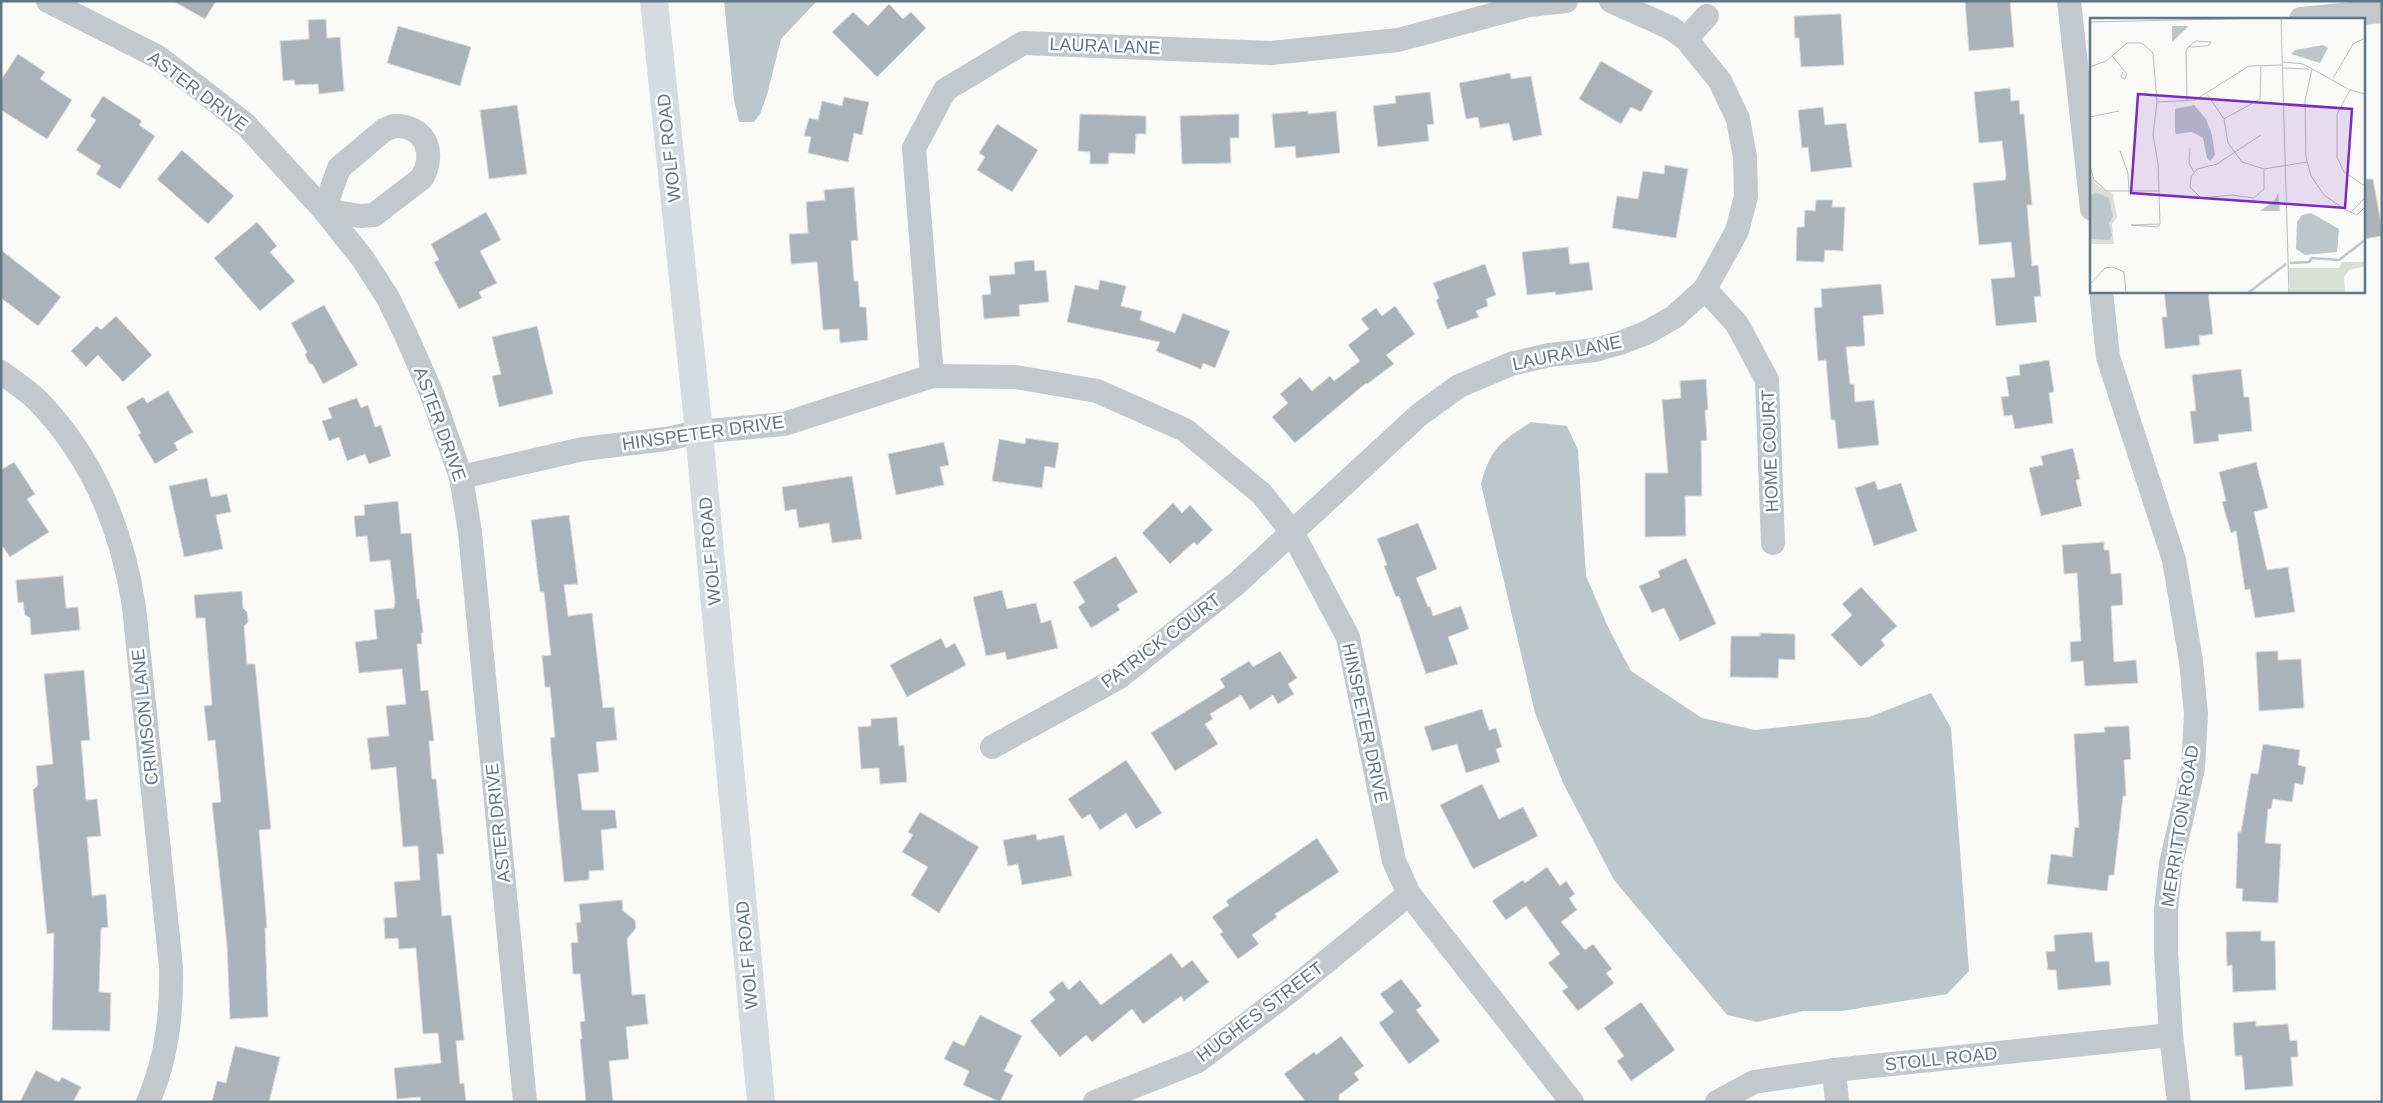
<svg xmlns="http://www.w3.org/2000/svg" width="2383" height="1103" font-family="Arial,sans-serif">
  <rect width="100%" height="100%" fill="#fafaf8"/>
  <g fill="#bbc7cb">
    <path d="M724,1h93l-36,38 -14,56 -7,19 -6,8h-15l-5,-22z"/>
    <path d="M1531,422l36,4 11,24 8,126 22,51 23,44 71,47 53,12 114,-13 62,-24 20,35 18,243 -22,23 -105,17h-38l-47,11 -30,-7 -113,-135 -50,-95 -29,-72 -54,-229c10,-37 20,-42 50,-62z"/>
  </g>
  <g fill="#aab3b9" stroke="#dcdcda">
    <path d="M173,1h43l-11,18z"/>
    <path d="M1965,1h45l4,46 -45,4z"/>
    <path d="M889,4l14,15 8,-7 15,16 -49,49 -45,-45 21,-20 15,14z"/>
    <path d="M1841,14l3,51 -43,2 -2,-29h-4l-1,-22z"/>
    <path d="M326,19l1,19 13,-1 4,54 -25,3 -1,-10 -23,1 -1,-5 -11,1 -3,-40 29,-2 -1,-19z"/>
    <path d="M398,26l73,21 -11,39 -73,-23z"/>
    <path d="M18,54l27,18 -5,7 32,21 -25,39 -46,-29v-30z"/>
    <path d="M1601,61l52,30 -12,21 -10,-5 -10,17 -42,-25z"/>
    <path d="M1510,73l1,6 20,-3 11,59 -29,6 -4,-18 -29,5 -2,-11 -12,2 -7,-36z"/>
    <path d="M2010,88l1,13 8,-1 1,14h4l8,91h-5l5,61 6,-1 3,31 -7,1 3,25 -41,4 -5,-47 24,-2 -4,-35 -32,3 -6,-62 32,-3 1,-5 -4,-34 -23,2 -5,-51z"/>
    <path d="M1430,92l4,32 -7,1 2,16 -51,6 -5,-41 23,-3 -1,-7z"/>
    <path d="M103,96l39,25 -3,4 16,11 -35,53 -24,-15 5,-8 -25,-16 20,-30 -6,-4z"/>
    <path d="M844,97l25,5 -7,33 -8,-2 -6,29 -40,-9 3,-16 -7,-1 5,-18 9,2 4,-19 20,5z"/>
    <path d="M517,105l10,69 -38,5 -9,-69z"/>
    <path d="M1823,107l2,18 21,-2 6,44 -41,5 -3,-25 -6,1 -4,-38z"/>
    <path d="M1308,111v3l28,-3 4,42 -44,5 -1,-12 -20,2 -3,-34z"/>
    <path d="M1080,114l66,2v18h-10l-1,20 -26,-1 -1,11h-18v-12l-12,-1z"/>
    <path d="M1239,114v24h-9l1,25 -49,1 -2,-48z"/>
    <path d="M997,124l41,26 -26,42 -35,-22 8,-13 -6,-4z"/>
    <path d="M182,150l52,46 -26,28 -51,-45z"/>
    <path d="M1665,165l23,4 -12,69 -64,-10 5,-32 21,3 5,-28 21,3z"/>
    <path d="M2364,179h9l9,50v7l-18,3z"/>
    <path d="M854,187l4,53 -7,1 3,40h4l2,26h6l2,33 -28,3 -1,-14 -16,1 -6,-68 -26,2 -2,-30 19,-1 -2,-31 19,-2 -1,-10z"/>
    <path d="M1816,200h17l-1,7h13l-2,44 -18,-1 -1,12 -28,-1 1,-34h7l1,-17 10,1z"/>
    <path d="M486,212l15,28 -21,11 17,32 -18,9 3,6 -23,11 -25,-47 5,-2 -8,-16z"/>
    <path d="M257,222l20,24 -7,6 25,29 -35,30 -46,-53z"/>
    <path d="M1568,247l2,17 19,-2 4,28 -37,5 -1,-3 -28,3 -5,-43z"/>
    <path d="M1,250l60,47 -23,29 -37,-28z"/>
    <path d="M1034,260l1,11 11,-1 3,32 -30,3 1,11 -36,3 -2,-24 9,-1 -2,-18 26,-2 -1,-12z"/>
    <path d="M1485,264l11,31 -10,4 2,7 -12,5 3,6 -32,12 -11,-29 3,-2 -6,-15z"/>
    <path d="M1100,280l26,6 -5,20 21,5 -2,9 35,13 8,-20 47,18 -15,37 -12,-5 -2,6 -45,-18 4,-9 -93,-20 8,-37 23,5z"/>
    <path d="M1881,284l3,30 -21,2 2,30 -19,1 4,37h4l1,18 19,-2 5,45 -41,4 -3,-29h-4l-5,-60 -8,1 -4,-53 8,-1 -1,-18z"/>
    <path d="M2164,291h44l5,43 -14,2 1,9 -35,4 -3,-32h5z"/>
    <path d="M324,305l34,60 -35,19 -10,-19 -4,-2 -4,-8 2,-3 -16,-29z"/>
    <path d="M1395,306l20,28 -29,21 8,9 -27,20 -1,-1 -71,60 -23,-26 16,-14 -8,-9 20,-17 12,14 18,-15 4,5 26,-20 -12,-16 21,-16 -8,-10 15,-11 6,8z"/>
    <path d="M116,316l36,39 -29,27 -25,-27 -12,12 -15,-16 26,-25 4,4z"/>
    <path d="M537,326l16,68 -54,13 -7,-31 9,-2 -9,-37z"/>
    <path d="M2049,360l5,32 -5,1 4,30 -38,6 -3,-14 -8,1 -3,-19 8,-1 -3,-19 14,-2 -1,-10z"/>
    <path d="M2241,369l3,28h5l3,34 -34,4 1,6 -25,3 -4,-33h6l-4,-36z"/>
    <path d="M1706,379l2,31h-3l2,30 -6,1 1,55h-17l1,40 -41,1v-64h23l-6,-73 19,-2 -1,-17z"/>
    <path d="M168,391l25,41 -19,11 4,7 -23,14 -17,-29 3,-2 -15,-26 17,-10 4,6z"/>
    <path d="M357,398l4,10 7,-3 7,22 6,-2 10,31 -22,8 -4,-10 -18,7 -8,-24 -10,4 -7,-20 10,-3 -4,-10z"/>
    <path d="M1026,438l33,5 -4,25 -10,-2 -3,22 -50,-7 7,-42 26,5z"/>
    <path d="M944,442l5,23 -9,2 4,18 -48,10 -8,-41z"/>
    <path d="M2073,448l7,31 -4,1 6,26 -41,10 -12,-48 14,-3 -2,-9z"/>
    <path d="M14,462l21,32 -8,5 22,33 -39,25 -9,-13v-74z"/>
    <path d="M2256,462l12,46 -14,4 13,58 21,-3 7,45 -40,6 -5,-29 -5,1 -9,-59 -5,2 -9,-31 4,-1 -7,-29z"/>
    <path d="M852,476l10,63 -30,4 -3,-20 -30,5 -3,-19 -11,2 -3,-24z"/>
    <path d="M207,478l4,19 16,-3 4,18 -15,3 7,34 -39,8 -15,-71z"/>
    <path d="M1875,481l3,9 23,-7 16,48 -43,15 -19,-58z"/>
    <path d="M398,501l3,33 10,-1 6,66h2l4,33 -2,1 1,11h-5l4,47 7,-1 6,51h-5l3,38h4l8,75h-7l5,62 9,-1 13,125 -8,1 4,43 4,-1 2,19h-45l-1,-5 -23,2 -3,-31 47,-5 -3,-30 -15,1 -7,-86 -17,1 -1,-11 -13,1 -1,-21 13,-1 -3,-35 26,-2 -2,-34 -15,1 -7,-80 -25,3 -4,-32 22,-2 -3,-30 20,-2 -4,-35 -43,4 -4,-31 22,-3 -3,-29 20,-2 1,-6 -5,-42 -20,2 -3,-26 -11,1 -2,-21 11,-1 -1,-10z"/>
    <path d="M1173,503l9,10 8,-8 23,25 -16,15 -3,-3 -24,22 -28,-31z"/>
    <path d="M569,515l9,69 -14,1 4,31 24,-3 11,95 11,-1 3,33 -21,2 3,30 -21,2 4,36h33l2,18 -16,2 3,40 -15,1v9l-25,2 -14,-144 5,-1 -5,-50h-5l-3,-31 9,-1 -7,-63h-4l-9,-72z"/>
    <path d="M1418,523l19,46 -21,9 12,29 2,-1 3,10 28,-10 8,23 -21,8 10,27 -32,10 -27,-78 -3,1 -12,-31 3,-1 -10,-26z"/>
    <path d="M2104,542v8h5l2,24 10,-1 2,32 -12,1 3,56 22,-2 2,23 -53,3 -2,-25 -12,1 -1,-20 11,-1 -4,-68 -13,1 -2,-29z"/>
    <path d="M1116,556l22,36 -21,13 3,5 -29,18 -13,-21 7,-5 -12,-20z"/>
    <path d="M1686,558l30,66 -36,17 -16,-33 -12,5 -13,-27 21,-9 -2,-6z"/>
    <path d="M63,576l3,32 12,-1 2,23 -49,5 -1,-17 -5,-3 -2,-13 -5,1 -2,-23z"/>
    <path d="M1861,587l36,39 -16,14 4,5 -24,22 -30,-32 21,-20 -10,-11z"/>
    <path d="M1002,590l5,19 29,-6 5,20 10,-3 7,28 -51,12 -2,-8 -19,4 -13,-59z"/>
    <path d="M242,591l1,17 4,4 1,10 -4,4 3,38h8l16,165 -12,1 8,98h-2l3,89 -38,2 -3,-74 -15,-142 9,-1 -6,-62 -7,1 -4,-35 8,-1 -7,-87h-9l-2,-23z"/>
    <path d="M1760,633l35,1v26l-16,-1 -1,19 -48,-1 1,-41h29z"/>
    <path d="M941,638l5,10 9,-5 11,22 -59,32 -17,-32z"/>
    <path d="M1280,651l17,27 -9,6 6,10 -16,10 -5,-9 -23,15 -9,-15 -31,19 3,5 -8,5 13,20 -43,27 -24,-38 74,-46 -5,-8 29,-18 4,6z"/>
    <path d="M2278,651v9l23,-1 3,49 -45,3 -3,-59z"/>
    <path d="M84,670l6,70 -9,1 5,59 11,-1 4,37 -14,1 5,59 14,-2 2,33 -7,1 -2,64 12,1 -1,38 -58,-1 2,-97 -7,1 -14,-144 5,-5 -2,-19 17,-2 -9,-90z"/>
    <path d="M1482,709l7,21 7,-2 6,19 -6,2 4,13 -34,11 -9,-29 -25,7 -8,-24z"/>
    <path d="M897,717l2,29 5,-1 3,37 -27,2 -1,-16 -18,1 -3,-42 13,-1v-7z"/>
    <path d="M2129,726l2,33 -7,1 2,36h-3l-9,79h-5l-2,16 -60,-7 4,-30 21,3 3,-30 4,1 -5,-94 31,-2 -1,-5z"/>
    <path d="M2263,744l37,6 -2,15 8,2 -3,18 -8,-2 -3,19 -19,-3 -2,10h-3l-3,34 16,1 -3,59 -36,-2 1,-12 -7,-1 2,-56h3l10,-59 7,1z"/>
    <path d="M1126,760l36,53 -26,16 -10,-16 -26,17 -10,-16 -8,5 -14,-20z"/>
    <path d="M1482,784l17,35 24,-12 15,29 -65,33 -33,-64z"/>
    <path d="M920,812l59,35 -40,66 -28,-18 17,-28 -26,-15 11,-17 -5,-3z"/>
    <path d="M1036,834l1,6 27,-5 8,41 -50,9 -4,-21 -10,2 -5,-26z"/>
    <path d="M1317,838l22,34 -64,42 2,3 -25,18 7,9 -21,15 -18,-25 3,-2 -11,-15 17,-12 -3,-4z"/>
    <path d="M1547,867l13,19 6,-5 9,13 -6,4 8,12 -16,12 24,28 8,-6 19,25 -6,4 8,10 -36,28 -16,-20 6,-4 -20,-24 12,-9 -34,-48 -20,14 -14,-19 31,-21 2,3z"/>
    <path d="M622,900l1,11 12,9 1,8 -9,11 5,56 13,-1 3,30 -22,3 3,32 -20,2 4,41h-27l-6,-63h2l-2,-17 5,-1 -5,-47h-7l-2,-31 7,-1 -2,-19 5,-1 -2,-18z"/>
    <path d="M2261,931v10h14l1,49 -43,2 -1,-27 -5,1 -1,-34z"/>
    <path d="M2092,932l3,30 14,-1 2,24 -53,5 -2,-20h-8l-2,-18 9,-1 -1,-16z"/>
    <path d="M1171,953l11,15 10,-8 17,22 -25,19 -3,-5 -38,28 -11,-15 -40,33 -6,-7 -26,22 -30,-36 25,-21 -6,-8 13,-11 7,9 11,-10 21,25z"/>
    <path d="M1401,979l21,27 -6,4 24,31 -31,23 -30,-41 15,-11 -14,-18z"/>
    <path d="M1641,1002l34,48 -44,31 -14,-20 7,-5 -20,-28z"/>
    <path d="M980,1015l42,21 -18,35 9,4 -13,27 -37,-17 6,-14 -25,-12 9,-18 11,5z"/>
    <path d="M2256,1021v5l32,-2 2,17 7,-1 1,17h-7l2,29 -48,4 -3,-34h-7l-2,-33z"/>
    <path d="M1341,1036l23,30 -10,7 5,7 -20,15v7h-33l-22,-28 30,-22 2,3z"/>
    <path d="M235,1046l45,11 -11,45h-57l5,-21 9,2z"/>
    <path d="M36,1070l23,12 3,-5 19,10 -8,15h-53z"/>
  </g>
  <g fill="none" stroke-linecap="round" stroke-linejoin="round">
    <g stroke="#c3c8cc" stroke-width="24">
      <path d="M48,1l110,56 50,38 38,30 78,85 39,49 25,39 18,37 25,57 30,85 9,55 55,570"/>
      <path d="M2069,1l23,208"/>
      <path d="M2301,19l81,-8"/>
      <path d="M1686,39l21,-23"/>
      <path d="M394,126c32,-1 42,27 28,52l-48,37 -14,1 -36,-6 15,-42 45,-38z"/>
      <path d="M1705,289l32,35 30,56 6,163"/>
      <path d="M2101,291l7,66 66,203 17,101 5,53 -3,54 -22,96 -5,46v42l5,83 8,67"/>
      <path d="M1,372c12,9 25,18 36,28 56,57 85,129 97,207l37,360c1,47 -4,91 -23,135"/>
      <path d="M932,376l-18,-228 31,-58 78,-47 248,10 127,-13 131,-35 37,-4"/>
      <path d="M461,477l122,-28 83,-10 33,-7 85,-8 148,-48 84,1 81,14 88,39 77,64 30,38 56,105 46,224 15,33 163,208"/>
      <path d="M992,747l126,-69 118,-94 183,-169 40,-29 52,-22 38,-9 46,-5 25,-7 26,-10 28,-16 31,-28 32,-58 9,-35 -1,-39 -7,-38 -18,-38 -34,-42 -15,-11 -60,-27"/>
      <path d="M1834,1070l3,32"/>
      <path d="M1095,1102l103,-41 91,-69 120,-98"/>
      <path d="M1717,1102l37,-20 80,-12 337,-35"/>
    </g>
    <path stroke="#d6dbdf" stroke-width="28" d="M654,1l45,431 62,670"/>
  </g>
  <g text-anchor="middle" stroke-width="5" stroke-linejoin="round" paint-order="stroke">
    <g font-size="18" fill="#657683" stroke="#fff">
      <text transform="translate(1105 46) rotate(2)" y="6">LAURA LANE</text>
      <text transform="translate(198 91) rotate(37)" y="6">ASTER DRIVE</text>
      <text transform="translate(669 148) rotate(-96)" y="6">WOLF ROAD</text>
      <text transform="translate(1567 353) rotate(-12)" y="6">LAURA LANE</text>
      <text transform="translate(440 424) rotate(70)" y="6">ASTER DRIVE</text>
      <text transform="translate(703 433) rotate(-8)" y="6">HINSPETER DRIVE</text>
      <text transform="translate(1770 451) rotate(-92)" y="6">HOME COURT</text>
      <text transform="translate(710 551) rotate(-95)" y="6">WOLF ROAD</text>
      <text transform="translate(1161 641) rotate(-37)" y="6">PATRICK COURT</text>
      <text transform="translate(145 717) rotate(-96)" y="6">CRIMSON LANE</text>
      <text transform="translate(1365 723) rotate(78)" y="6">HINSPETER DRIVE</text>
      <text transform="translate(498 823) rotate(-96)" y="6">ASTER DRIVE</text>
      <text transform="translate(2180 826) rotate(-81)" y="6">MERRITTON ROAD</text>
      <text transform="translate(747 955) rotate(-95)" y="6">WOLF ROAD</text>
      <text transform="translate(1260 1012) rotate(-37)" y="6">HUGHES STREET</text>
      <text transform="translate(1941 1059) rotate(-6)" y="6">STOLL ROAD</text>
    </g>
  </g>
  <g transform="translate(2090 18)">
    <rect width="275" height="275" fill="#fafaf8"/>
    <path d="M0,153l5,13 18,10 4,23 -5,7 2,20h-24zM252,244h23v4l-16,4 -5,7 1,16h-55l-1,-25h50z" fill="#dadfd7"/>
    <path d="M82,8h14l2,1 -16,15zM233,27l5,3 -8,15 -29,-9 4,-4zM104,87l12,14 6,16 3,20 -5,6 -3,-3 -4,-20 -11,-6 -16,2 -1,-3v-22zM7,175l12,5 4,19 -4,6 3,12 -3,5 -19,-1v-44zM188,175l2,18h-20l15,-11zM221,195l28,16 -2,23 -32,3 -9,-6 1,-27 5,-7z" fill="#bbc7cb"/>
    <path fill="none" stroke="#bbc7cb" stroke-width="2.5" d="M200,245l19,-1 3,-4 27,2 26,-20M158,275l38,-29"/>
    <path fill="none" stroke="#b5bdc2" stroke-width="1" d="M191,0l8,275M0,4l174,-4M22,38l15,18 -2,5 -4,-2 2,-5M193,44l20,2 47,26 15,4M0,49l16,-6 21,-18h15l11,10 4,49 -4,33 5,28 2,61M193,50l26,1M222,51l-7,32 1,56 5,19 13,19 20,14 13,6 8,-8M243,60l20,-34 12,-6M260,72l-13,24v43l7,15 21,14M117,76l17,25 4,24 14,19 22,7 43,-7M97,83l-1,-50 2,-4 20,-1 3,-4 -15,-1 -8,6M67,84l38,-2 54,-34 34,-1M0,99l29,-6M134,101l36,-20 1,-33M171,117l-44,29 -20,5 -6,8 -1,10 11,11 31,-3 22,3 10,-9v-20M100,130l-1,15 5,9M30,133l8,22 1,19M0,148l4,14 13,11h53M260,195l15,-15M41,207l27,2 2,-3M41,207l29,-1M0,266l15,-16 8,-1 11,5 2,21"/>
    <path fill="#7b2cbf" fill-opacity="0.15" stroke="#7b2cbf" stroke-width="2.5" d="M48,76l214,15 -7,99 -214,-15z"/>
    <rect width="275" height="275" fill="none" stroke="#657683" stroke-width="2.5"/>
  </g>
  <rect width="2383" height="1103" fill="none" stroke="#657683" stroke-width="5"/>
</svg>
